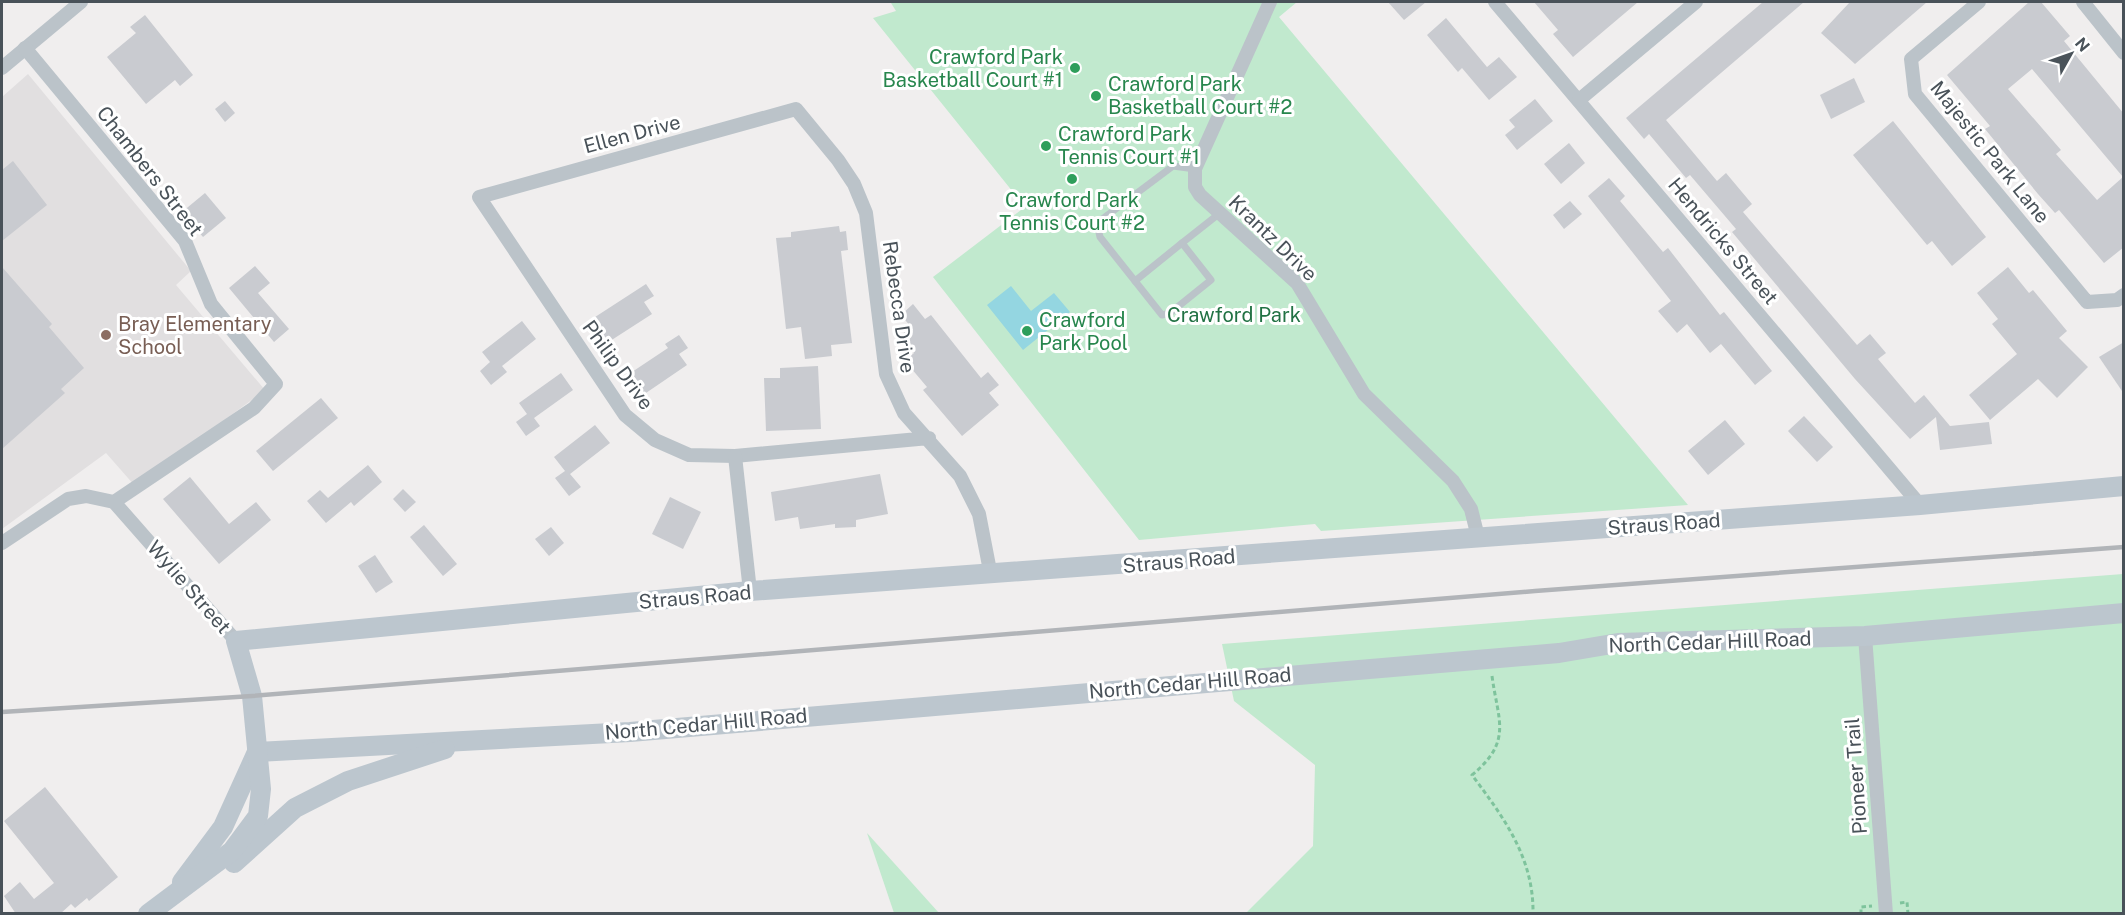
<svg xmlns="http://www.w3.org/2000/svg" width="2125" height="915" font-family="'Public Sans',sans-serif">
  <rect width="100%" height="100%" fill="#f0eeee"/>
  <path fill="#e1dfe0" d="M28,74l163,197 -15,14 89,105 -130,96 -29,-33 -104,76v-432z"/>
  <g fill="#c1e9ce">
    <path d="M898,2h399l-18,15 409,488 -367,26 -6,-7 -176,16 -206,-263 92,-70 -152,-189 23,-7 -5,-8z"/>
    <path d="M2123,574v339h-877l67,-67 2,-81 -81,-64 -12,-57z"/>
    <path d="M867,833l72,80h-45z"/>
  </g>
  <path fill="#94d6e1" d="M1011,286l20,25 23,-18 16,19 -47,38 -36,-45z"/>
  <g fill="#c9cbd0" fill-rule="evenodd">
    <path d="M1388,2h38l-22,18z"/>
    <path d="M1534,2h104l-65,55 -20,-23 5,-4z"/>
    <path d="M1763,2h41l-138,118 51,61 9,-8 26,31 -9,8 114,133 13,-11 16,19 -8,6 37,44 9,-8 26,31 39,-4 3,22 -52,6 -4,-33 -26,22 -55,-60 -123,-147 4,-3 -46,-54 -4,3 -37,-44 -5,5 -18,-21z"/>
    <path d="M1850,2h77l-72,62 -34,-31z"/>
    <path d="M2029,2h12l29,34 -6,5 60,73v133l-20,16 -45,-53 -4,3 -17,-19 -53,-65 5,-3 -43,-51zM2032,69l91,108 -26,23 -41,-46 5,-4 -53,-61z"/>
    <path d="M145,15l48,60 -13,11 -5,-6 -29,24 -39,-47 29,-24 -6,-6z"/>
    <path d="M1446,18l41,49 12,-10 18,20 -28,23 -27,-32 -4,4 -31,-37z"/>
    <path d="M1854,78l11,24 -34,17 -11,-24z"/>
    <path d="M1535,99l18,22 -36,29 -12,-15 10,-8 -6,-7z"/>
    <path d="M225,101l10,12 -10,9 -10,-13z"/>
    <path d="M1893,121l93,116 -34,29 -20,-25 -5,4 -74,-90z"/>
    <path d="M1569,143l16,20 -24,21 -17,-20z"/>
    <path d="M13,161l34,44 -45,36v-71z"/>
    <path d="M1609,178l16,18 -5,5 43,51 5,-4 52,67 4,-3 48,59 -17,14 -34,-41 -11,9 -23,-29 -10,9 -19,-22 13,-10 -83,-105z"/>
    <path d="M205,193l21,25 -23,19 -21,-25z"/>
    <path d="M1570,201l12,13 -18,15 -11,-14z"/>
    <path d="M839,226l1,6 6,-1 2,19 -7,1 11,92 -21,2 1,11 -27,3 -4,-32 -15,2 -10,-91 15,-1v-5z"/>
    <path d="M255,266l15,17 -12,10 31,36 -15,13 -45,-54z"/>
    <path d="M2,267l50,57 -3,3 35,41 -23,21 4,4 -63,56z"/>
    <path d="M2008,267l21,26 4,-3 34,41 -8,7 29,29 -31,31 -19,-19 -48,41 -21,-25 48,-41 -25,-30 6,-5 -21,-26z"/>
    <path d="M646,284l8,12 -10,6 8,12 -45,29 -15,-24z"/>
    <path d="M913,304l12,15 6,-4 50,63 7,-6 11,13 -10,8 10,12 -37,31 -39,-46 4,-3 -22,-26 9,-8 -14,-17 11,-9 -10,-12z"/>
    <path d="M522,321l14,18 -34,27 5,6 -16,13 -11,-14 10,-9 -8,-10z"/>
    <path d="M679,335l9,13 -9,6 8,11 -44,30 -14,-21 39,-26 -3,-4z"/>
    <path d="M2124,342v52l-25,-37z"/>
    <path d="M818,366l3,63 -55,2 -2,-53h16v-10z"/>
    <path d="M561,373l12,17 -39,28 6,8 -14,10 -10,-14 11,-8 -8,-11z"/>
    <path d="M321,398l17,20 -65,53 -17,-20z"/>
    <path d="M1804,416l29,31 -16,15 -29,-31z"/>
    <path d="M1725,420l20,24 -37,31 -20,-24z"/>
    <path d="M595,425l15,18 -40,31 11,13 -12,9 -14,-18 10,-7 -11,-14z"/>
    <path d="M368,465l14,17 -28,24 -3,-4 -25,21 -19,-22 13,-11 8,8z"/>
    <path d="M880,474l8,40 -32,6v7l-21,1v-4l-35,5 -2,-12 -23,4 -4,-29z"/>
    <path d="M190,477l39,47 27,-22 15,18 -52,44 -56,-65z"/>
    <path d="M403,489l13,13 -11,10 -12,-13z"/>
    <path d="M670,497l31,15 -18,37 -31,-15z"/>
    <path d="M424,525l33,39 -14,12 -33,-39z"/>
    <path d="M551,527l13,16 -15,13 -14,-17z"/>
    <path d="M375,555l18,27 -17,11 -18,-27z"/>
    <path d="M45,787l73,90 -29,24 -2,-3 -12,10 -4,-4 -11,10h-44l-12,-18 16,-14 14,17 20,-16 -50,-62z"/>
  </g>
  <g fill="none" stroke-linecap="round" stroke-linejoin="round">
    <g stroke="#7ec39c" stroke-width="3" stroke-dasharray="4.5 3" stroke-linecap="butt">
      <path d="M1492,676c6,45 21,65 -20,99 32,43 62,83 61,139"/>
      <path d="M1900,903l7,-1 1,12"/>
      <path d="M1861,914v-7l11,-1"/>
    </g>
    <g stroke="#bbc3c9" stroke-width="7">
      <path d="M1195,169l-22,-3 -76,57 3,14 62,78 8,-2 41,-33 -29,-37 38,-30"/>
      <path d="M1135,281l47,-38"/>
    </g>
    <g stroke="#bbc3c9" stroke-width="14">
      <path d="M1270,2l-75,167v18l5,8 97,88 67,111 89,87 18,28 7,28"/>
      <path d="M1495,2l425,503"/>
      <path d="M1979,2l-68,57 4,35 172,208 30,-2 7,-5"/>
      <path d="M2083,2l41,51"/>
      <path d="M2,68l79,-66"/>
      <path d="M1579,100l117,-98"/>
      <path d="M929,438l-194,18 -46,-1 -34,-15 -30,-25 -146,-218 317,-88 42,51 16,24 12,29 20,161 18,39 56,63 19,38 12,62"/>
      <path d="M735,456l15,135"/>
      <path d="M114,502l122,139"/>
      <path d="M2,543l66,-44 18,-3 28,6 140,-94 22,-24 -65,-80 -26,-63 -160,-193"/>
      <path d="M1865,636l21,278"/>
    </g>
    <g stroke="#bcc6ce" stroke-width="20">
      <path d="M257,752l373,-20 929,-79 59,-10 247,-7 259,-23"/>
      <path d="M234,863l61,-55 53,-27 97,-32"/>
      <path d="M182,882l41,-55 34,-75"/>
      <path d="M148,914l84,-63 26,-35 3,-27 -9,-93 -16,-55 514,-50 1170,-86 204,-19"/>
    </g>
    <path stroke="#b1b4b8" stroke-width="4.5" d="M2,712l250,-16 1283,-105 589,-44"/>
  </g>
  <g fill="#2e9e5b" stroke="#fff" stroke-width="2">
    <circle cx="1075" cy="68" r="6"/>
    <circle cx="1096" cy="96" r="6"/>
    <circle cx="1046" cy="146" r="6"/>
    <circle cx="1072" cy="179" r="6"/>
    <circle cx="1027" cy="331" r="6"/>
  </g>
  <circle fill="#8d6e63" stroke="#fff" stroke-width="2" cx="106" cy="335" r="6"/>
  <g text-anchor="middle" stroke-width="6" stroke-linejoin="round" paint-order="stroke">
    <g font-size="20" fill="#27864d" stroke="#fff" text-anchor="start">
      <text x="1063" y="64" text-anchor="end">Crawford Park<tspan x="1063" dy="23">Basketball Court #1</tspan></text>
      <text x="1108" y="91">Crawford Park<tspan x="1108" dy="23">Basketball Court #2</tspan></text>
      <text x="1058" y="141">Crawford Park<tspan x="1058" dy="23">Tennis Court #1</tspan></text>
      <text x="1072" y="207" text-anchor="middle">Crawford Park<tspan x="1072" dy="23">Tennis Court #2</tspan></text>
      <text x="1039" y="327">Crawford<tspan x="1039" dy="23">Park Pool</tspan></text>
    </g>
    <g font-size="20" fill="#495259" stroke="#fff">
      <text transform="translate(632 134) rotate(-15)" y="7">Ellen Drive</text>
      <text transform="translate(1990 152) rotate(51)" y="7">Majestic Park Lane</text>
      <text transform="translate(150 171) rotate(52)" y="7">Chambers Street</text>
      <text transform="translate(1273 238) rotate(44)" y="7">Krantz Drive</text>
      <text transform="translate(1723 241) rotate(50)" y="7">Hendricks Street</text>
      <text transform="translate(899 307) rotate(82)" y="7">Rebecca Drive</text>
      <text transform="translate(618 365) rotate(54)" y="7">Philip Drive</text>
      <text transform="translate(1664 524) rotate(-4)" y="7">Straus Road</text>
      <text transform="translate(1179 561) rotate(-5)" y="7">Straus Road</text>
      <text transform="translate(189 587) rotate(49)" y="7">Wylie Street</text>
      <text transform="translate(695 597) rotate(-5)" y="7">Straus Road</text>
      <text transform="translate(1710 642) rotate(-2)" y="7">North Cedar Hill Road</text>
      <text transform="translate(1190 683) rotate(-5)" y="7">North Cedar Hill Road</text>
      <text transform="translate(706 724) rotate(-5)" y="7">North Cedar Hill Road</text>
      <text transform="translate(1856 776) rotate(-94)" y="7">Pioneer Trail</text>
    </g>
    <g font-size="20" fill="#227244" stroke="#fff">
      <text x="1234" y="322">Crawford Park</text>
    </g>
    <g font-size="20" fill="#785e54" stroke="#fff" text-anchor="start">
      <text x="118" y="331">Bray Elementary<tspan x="118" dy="23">School</tspan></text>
    </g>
  </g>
  <rect width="2125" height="915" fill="none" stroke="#495259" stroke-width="6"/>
  <g transform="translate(2071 54) rotate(50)" stroke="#ffffff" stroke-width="4.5" paint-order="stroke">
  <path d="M0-4.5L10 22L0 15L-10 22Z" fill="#495259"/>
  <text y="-9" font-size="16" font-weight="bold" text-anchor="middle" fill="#495259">N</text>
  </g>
</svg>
